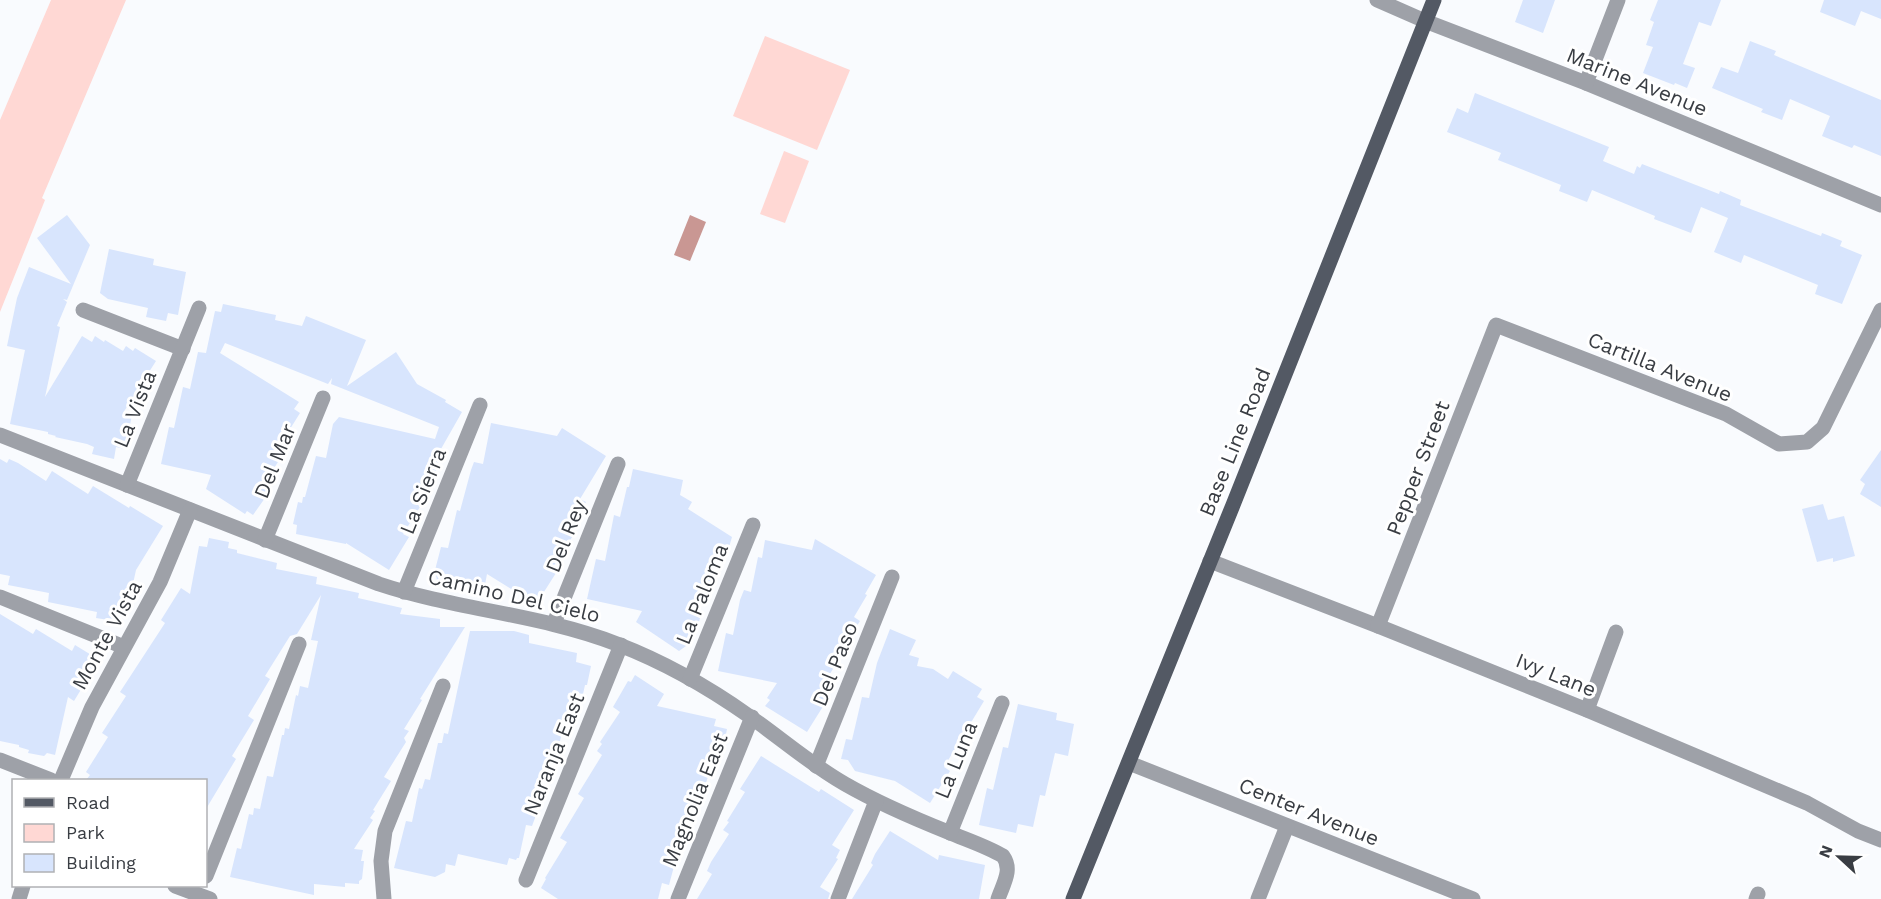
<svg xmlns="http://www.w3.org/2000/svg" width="1881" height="899" font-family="'Work Sans',sans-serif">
  <rect width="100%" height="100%" fill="#f9fbfe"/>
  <g fill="#ffd8d4">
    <path d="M51,0h75l-84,198 3,2 -45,112v-192z"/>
    <path d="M765,36l85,34 -33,80 -84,-34z"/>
    <path d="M784,151l25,10 -24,62 -25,-9z"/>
  </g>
  <path fill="#c99793" d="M690,215l16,7 -16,39 -16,-6z"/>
  <g fill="#d8e5fd">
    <path d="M1523,0h32l-12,33 -28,-11z"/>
    <path d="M1658,0h63l-10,26 -12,-4 -16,42 12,4 -8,20 -12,-5 -1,2 -31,-12 10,-26 -7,-2 8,-23 -4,-2z"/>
    <path d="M1824,0h57v19l-20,-8 -6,15 -35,-14z"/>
    <path d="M1750,41l26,10 -2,4 107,45v56l-27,-11 -2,3 -30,-12 8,-20 -40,-17 -8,21 -21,-8 2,-3 -51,-21 9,-21 17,6z"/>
    <path d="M1475,93l134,54 -6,14 31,13 3,-8 3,2 2,-4 77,30 1,-3 21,9 -1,5 81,31 1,-3 20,8 -2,5 22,9 -20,49 -27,-10 3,-9 -74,-30 -3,8 -27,-11 14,-34 -27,-11 -10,26 -37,-14 1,-3 -63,-26 -5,12 -28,-11 2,-6 -63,-25 3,-7 -54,-21 10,-24 11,5z"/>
    <path d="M67,215l23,30 -23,55 -4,-1 4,3 -10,24 3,1 -15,70 37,-61 10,6 3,-6 9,6 1,-2 18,11 3,-5 7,5 2,-3 21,13 -33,52 9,2 -7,34 -9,-2 -2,12 -22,-5 2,-7 -7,-3 -32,-7 1,-1 -8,-2v-2l-38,-8 15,-74 -18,-4 10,-48 12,-31 42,17 -34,-46z"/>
    <path d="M109,249l45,10 -1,6 33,7 -8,43 -10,-2 -2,8 -20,-4 2,-9 -40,-9 -8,-6z"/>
    <path d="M223,304l53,11 -1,5 27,6 4,-10 60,24 -19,46 49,-34 21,32 29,16 -1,2 17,10 -25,44 4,3 -4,7 1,1 -18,29 5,3 -22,35 6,3 -20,33 -43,-27v1l-50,-10 1,-9 -4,-1 5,-22 4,1 1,-6h2l11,-41 10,2 7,-34 6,-7 96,22 4,-12 -108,-43 1,-6 -4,6 -103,-41 -5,10 79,49 -5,7 6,4 -18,29 6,4 -22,35 4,3 -5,14 -12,17 -6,-4 -2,3 -39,-25 5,-14 -50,-11 8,-37 5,1 9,-41 7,2 8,-37 8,1 9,-42 6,1z"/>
    <path d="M491,423l66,13 5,-8 44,28 -26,43 6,3 -18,28 6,4 -23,36 5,3 -14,22 -10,7 -45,-28 -3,16 -47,-10 -2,-10 6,-23 7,1 9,-38 3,1 11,-41 3,-8 9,2z"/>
    <path d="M1881,450v57l-21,-13 5,-10 -5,-4z"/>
    <path d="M0,459l7,4 2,-4 9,4 28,18 6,-10 36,23 5,-8 36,22 1,-2 33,20 -27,44 -9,41 -10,4 -2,6 -19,-3 1,-6 -49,-10 1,-9 -41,-8 2,-9 -10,-2z"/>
    <path d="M633,469l50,11 -3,15 12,7 -4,7 44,28 -3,10 -17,28 4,3 -23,36 7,4 -3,10 -11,18 -7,5 -43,-29 6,-11 -55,-12 9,-40 9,2 9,-46 6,2 7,-30h2z"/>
    <path d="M1823,504l5,16 16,-4 11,40 -22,6v-4l-16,4 -15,-53z"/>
    <path d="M209,538l20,4 -1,6 9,2v3l40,10 -1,6 41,8 -1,7 43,9 -1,5 44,10 -2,6 40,5v8h25l-45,72 2,1 -18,29 5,2 -5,7 2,4 -22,35 7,4 -18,29 2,1 -5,7 3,2 -19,29 9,1 -2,11h3l-2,18 -3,2v3l-14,-1v4l-31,-3v11l-84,-18 7,-29 4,1 8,-35 4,1 1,-7 6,1 7,-33 6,1 9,-42h2l1,-7 4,1 7,-34 2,1 2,-10 8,2 10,-47 -7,-1 10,-45 -24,39 -7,2 -25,40 5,3 -22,37 6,4 -22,36 4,3 -30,50v-29h-120l4,-5 -4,-3 22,-35 -6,-4 24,-37 -6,-4 45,-69 -4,-3 20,-32 9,6 9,-48 8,1z"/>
    <path d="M815,539l61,36 -11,19 2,1 -13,22 6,4 -22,36 2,1 -23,36 10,6 -20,32 -42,-26 5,-6 -3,-2 10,-15 -59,-12 8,-38 7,2 7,-35 4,-10 7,2 7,-35 4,1 3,-18 47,10z"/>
    <path d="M0,614l33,20 3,-5 36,22 3,-6 18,11 -5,8 6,4 -20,33 -6,-4 -13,58 -8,-2 -3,3 -16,-3 1,-3 -10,-3v-2l-19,-4z"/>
    <path d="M890,629l26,11 -7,15 10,3 -2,8 16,3 15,10 5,-8 29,18 -5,8 7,4 -40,66 6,4 -20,32 -35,-22 -40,-10 -7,-11 -7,-1 5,-20 6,1 10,-43 7,1 8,-35z"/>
    <path d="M470,631h44l15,4v8l48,10 -1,9 15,4 -4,19h-2l-2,9 -5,-1 -8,35h-7l-12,52 -8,-2 -8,40 -3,8 -6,-1 -7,33h-2l-1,2 -7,-2 -2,7 -49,-11 -3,12 -9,-2 -1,8 -10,5 -41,-9 12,-47 6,1 7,-34 3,1 3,-10 5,1 8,-37h4l2,-10 4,1z"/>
    <path d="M635,675l29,19 -7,12 59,13 -2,7 13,3 -4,20h-2l-2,9 -6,-1 -11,42 -9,-2 -9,36 -3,7 -12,45 -7,-2 -4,16h-100l-17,-11 5,-9 -1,-1 22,-36 -7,-4 24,-40 -6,-4 24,-39 -5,-4 5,-7 -2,-2 20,-30 -7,-5 15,-26 3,1z"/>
    <path d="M1018,704l39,9 -1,7 18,4 -6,32 -13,-3 -10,43 -5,-1 -7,32 -15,-3 -2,9 -37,-8 8,-37 6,2 10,-43 5,1z"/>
    <path d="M761,756l58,36 2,-3 33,21 -22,35 8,5 -4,8 2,1 -18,28 10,6 -2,6h-131l15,-25 -5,-3 4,-9 18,-28 -6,-4 6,-8 -2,-1 18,-29 -5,-3z"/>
    <path d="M890,831l48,29 1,-5 46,10 -6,34h-127l21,-34 -2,-2 4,-9z"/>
  </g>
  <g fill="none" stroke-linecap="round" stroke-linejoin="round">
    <g stroke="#9ea1a8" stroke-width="15">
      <path d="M1377,0l48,21 161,62 295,122"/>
      <path d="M1586,83l32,-83"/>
      <path d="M83,310l100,39"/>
      <path d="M0,435l379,149c78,26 161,30 238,60 47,18 91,43 132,72 33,23 61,48 96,68 33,19 68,34 103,48 19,8 38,14 55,24 10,14 0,28 -5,43"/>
      <path d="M127,485l72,-177"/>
      <path d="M265,540l58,-142"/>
      <path d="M1210,561l168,65 209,84 220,93 51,28 23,9"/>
      <path d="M404,592l76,-187"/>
      <path d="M0,597l124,50"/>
      <path d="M554,623l64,-159"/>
      <path d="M1378,626l118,-301 230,89 53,30 28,-2 16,-14 58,-118"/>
      <path d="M690,679l63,-154"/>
      <path d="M1587,710l29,-78"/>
      <path d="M0,760l51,20"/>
      <path d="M1129,763l344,136"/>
      <path d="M816,766l76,-189"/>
      <path d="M61,780l31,-73 68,-125 30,-72"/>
      <path d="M950,833l52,-130"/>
      <path d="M206,876l93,-232"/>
      <path d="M526,880l95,-235"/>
      <path d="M175,886l35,13"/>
      <path d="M19,899l4,-13"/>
      <path d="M384,899l-3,-38 4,-30 58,-145"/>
      <path d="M678,899l74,-182"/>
      <path d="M838,899l38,-98"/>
      <path d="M1258,899l29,-73"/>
      <path d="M1756,899l2,-5"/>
    </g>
    <path stroke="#535964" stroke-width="15" d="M1073,899l160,-394 201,-505"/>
  </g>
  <g text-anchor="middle" stroke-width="6" stroke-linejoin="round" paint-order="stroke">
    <g font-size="21" fill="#393d43" stroke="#fff">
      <text transform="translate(1637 82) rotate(22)" y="7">Marine Avenue</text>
      <text transform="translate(1660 367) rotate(22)" y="7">Cartilla Avenue</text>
      <text transform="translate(135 409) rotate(-68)" y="7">La Vista</text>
      <text transform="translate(1235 442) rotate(-68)" y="7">Base Line Road</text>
      <text transform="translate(275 461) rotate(-68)" y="7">Del Mar</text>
      <text transform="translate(1418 468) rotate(-69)" y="7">Pepper Street</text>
      <text transform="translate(423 491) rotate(-68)" y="7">La Sierra</text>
      <text transform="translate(566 536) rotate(-68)" y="7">Del Rey</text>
      <text transform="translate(702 594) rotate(-68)" y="7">La Paloma</text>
      <text transform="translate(514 596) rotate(13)" y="7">Camino Del Cielo</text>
      <text transform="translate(107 635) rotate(-61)" y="7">Monte Vista</text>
      <text transform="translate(835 664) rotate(-68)" y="7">Del Paso</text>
      <text transform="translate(1556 675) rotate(22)" y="7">Ivy Lane</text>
      <text transform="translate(554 754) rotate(-68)" y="7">Naranja East</text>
      <text transform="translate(956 760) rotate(-68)" y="7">La Luna</text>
      <text transform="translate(695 800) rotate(-68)" y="7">Magnolia East</text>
      <text transform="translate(1309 812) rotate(22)" y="7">Center Avenue</text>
    </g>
  </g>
  <rect x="12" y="779" width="195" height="108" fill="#ffffff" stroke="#b0b1b4" stroke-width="1.5"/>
  <rect x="24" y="798" width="30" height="9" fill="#535964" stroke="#b0b1b4" stroke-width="1.5"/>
  <text x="66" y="809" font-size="18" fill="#393d43">Road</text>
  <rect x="24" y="824" width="30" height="18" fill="#ffd8d4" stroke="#b0b1b4" stroke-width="1.5"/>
  <text x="66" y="839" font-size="18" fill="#393d43">Park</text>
  <rect x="24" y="854" width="30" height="18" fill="#d8e5fd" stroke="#b0b1b4" stroke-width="1.5"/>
  <text x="66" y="869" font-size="18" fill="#393d43">Building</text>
  <g transform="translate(1839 857) rotate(292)" stroke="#ffffff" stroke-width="4.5" paint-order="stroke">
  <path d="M0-4.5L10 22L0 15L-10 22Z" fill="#393d43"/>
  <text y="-9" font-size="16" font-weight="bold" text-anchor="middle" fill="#393d43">N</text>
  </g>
</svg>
